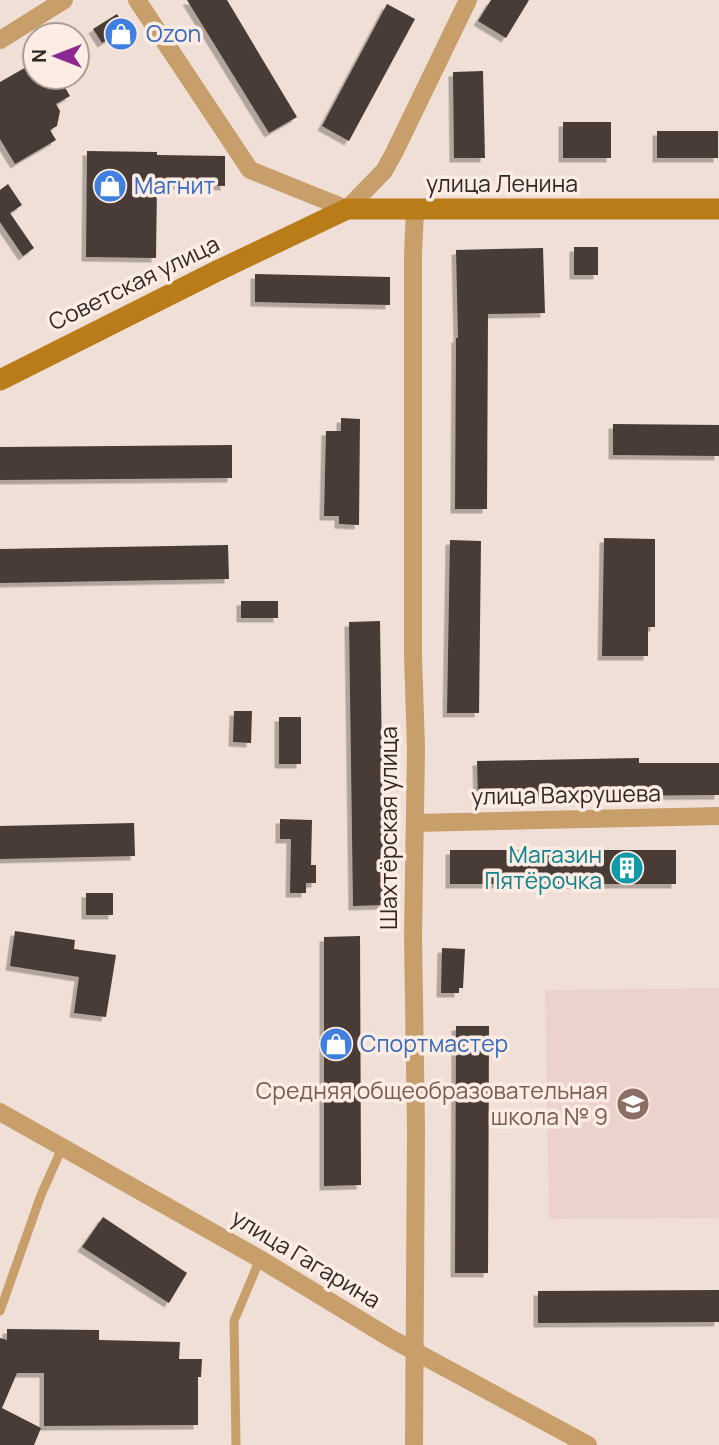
<svg xmlns="http://www.w3.org/2000/svg" width="719" height="1445" font-family="Manrope,sans-serif">
  <defs>
    <filter id="shadow"><feDropShadow dx="-4.5" dy="4.5" stdDeviation="0" flood-color="#0004"/></filter>
  </defs>
  <rect width="100%" height="100%" fill="#f0dfd6"/>
  <path fill="#ecd2cc" d="M719,988v230l-170,1 -4,-229z"/>
  <g fill="#483b34" filter="url(#shadow)">
    <path d="M187,0h40l70,117 -28,16z"/>
    <path d="M491,0h38l-23,38 -28,-17z"/>
    <path d="M387,4l28,15 -66,122 -27,-15z"/>
    <path d="M117,14l9,14 -24,15 -9,-14z"/>
    <path d="M35,62v15h24l11,19 -14,8 4,7 -3,15 -7,4 6,10 -41,24 -15,-25v-57z"/>
    <path d="M483,71l2,87h-31l-1,-86z"/>
    <rect x="563" y="122" width="48" height="36"/>
    <rect x="657" y="131" width="61" height="27"/>
    <path d="M87,151l70,1v3l68,1v30l-68,-2 -1,74 -70,-1z"/>
    <path d="M8,184l14,21 -12,8 24,35 -11,8 -23,-34v-32z"/>
    <rect x="574" y="247" width="24" height="28"/>
    <path d="M543,248l2,65 -57,1 -1,195h-32l1,-171h2l-2,-88z"/>
    <path d="M255,274l135,3v28l-135,-3z"/>
    <path d="M341,418l19,1 -1,106 -20,-1v-8h-15l2,-85h15z"/>
    <path d="M613,424l106,1v31l-106,-1z"/>
    <path d="M232,445v33l-232,2v-33z"/>
    <path d="M604,538l51,1v88h-7v29h-46z"/>
    <path d="M450,540l31,1 -2,172h-32z"/>
    <path d="M228,545l1,34 -229,4v-34z"/>
    <rect x="241" y="601" width="37" height="17"/>
    <path d="M380,621l4,284 -31,1 -4,-284z"/>
    <path d="M234,711h18l-1,32 -18,-1z"/>
    <rect x="279" y="717" width="22" height="47"/>
    <path d="M639,758v5h80v32l-241,2 -1,-36z"/>
    <path d="M280,819l32,1 -1,45h5v18h-10v10h-16l1,-54h-11z"/>
    <path d="M134,823l1,33 -135,3v-33z"/>
    <rect x="450" y="850" width="226" height="34"/>
    <rect x="86" y="893" width="27" height="22"/>
    <path d="M15,931l60,9 -1,9 42,6 -10,62 -32,-4 5,-36 -69,-11z"/>
    <path d="M360,936l1,249 -37,1v-249z"/>
    <path d="M442,948l23,1 -2,39h-4v5h-18z"/>
    <path d="M456,1026h33l-1,247h-33z"/>
    <path d="M103,1217l84,56 -18,30 -87,-56z"/>
    <path d="M719,1290v32l-181,1v-32z"/>
    <path d="M7,1329l92,1v10l81,2 -1,17h23l-1,18h-3v48l-154,1v-53h-27l-15,35 39,20 -7,17h-34v-107l7,2z"/>
  </g>
  <g fill="none" stroke-linecap="round" stroke-linejoin="round">
    <g stroke="#c89f6a" stroke-width="9">
      <path d="M0,1311l41,-116 21,-47"/>
      <path d="M236,1445l-2,-124 26,-62"/>
    </g>
    <g stroke="#c89f6a" stroke-width="18">
      <path d="M137,0l113,170 97,39 37,-38 10,-18 74,-153"/>
      <path d="M0,40l64,-40"/>
      <path d="M415,823l304,-7"/>
      <path d="M0,1112l260,147 130,79 198,107"/>
      <path d="M414,1445l2,-316 -3,-192 3,-189 -3,-92v-402l2,-43"/>
    </g>
    <path stroke="#b97c18" stroke-width="21" d="M0,380l217,-109 130,-62h372"/>
  </g>
  <defs>
    <symbol id="shop-disc" viewBox="-11 -11 22 22"><circle r="9.5" fill="#3f7fe0" stroke="#fdece3"/><path d="M-5-2.5h2.3a2.7 3.5 0 0 1 5.4 0H5L5.5 6h-11ZM-1.5-2.5h3a1.5 2.3 0 0 0-3 0Z" fill="#fff"/></symbol>
    <symbol id="building-disc" viewBox="-11 -11 22 22"><circle r="9.5" fill="#0f9aa8" stroke="#fdece3"/><path d="M-4-6H4V6H1V3H-1V6H-4ZM-2.5-4.3h1.7v1.8h-1.7ZM.8-4.3h1.7v1.8H.8ZM-2.5-1h1.7V.8h-1.7ZM.8-1h1.7V.8H.8Z" fill="#fff"/></symbol>
    <symbol id="school-disc" viewBox="-11 -11 22 22"><circle r="9.5" fill="#8d6e63" stroke="#fdece3"/><path d="M0-5L7-2L0 1L-7-2ZM-4 1L0 2.5L4 1V4Q0 6-4 4Z" fill="#fff"/></symbol>
  </defs>
  <g fill-rule="evenodd">
    <use href="#shop-disc" x="102" y="15" width="38" height="38"/>
    <use href="#shop-disc" x="91" y="167" width="38" height="38"/>
    <use href="#building-disc" x="608" y="849" width="38" height="38"/>
    <use href="#shop-disc" x="317" y="1025" width="38" height="38"/>
    <use href="#school-disc" x="614" y="1085" width="38" height="38"/>
  </g>
  <g text-anchor="middle" stroke-width="7" stroke-linejoin="round" paint-order="stroke">
    <g font-size="23" fill="#366cbe" stroke="#fdece3" text-anchor="start">
      <text x="146" y="42">Ozon</text>
      <text x="134" y="194">Магнит</text>
      <text x="360" y="1052">Спортмастер</text>
    </g>
    <g font-size="23" fill="#302926" stroke="#fdece3">
      <text x="502" y="192">улица Ленина</text>
      <text transform="translate(134 283) rotate(-26)" y="8">Советская улица</text>
      <text transform="translate(566 795) rotate(-1)" y="8">улица Вахрушева</text>
      <text transform="translate(389 828) rotate(-90)" y="8">Шахтёрская улица</text>
      <text transform="translate(306 1259) rotate(31)" y="8">улица Гагарина</text>
    </g>
    <g font-size="23" fill="#0d838f" stroke="#fdece3" text-anchor="end">
      <text x="602" y="863">Магазин<tspan x="602" dy="26">Пятёрочка</tspan></text>
    </g>
    <g font-size="23" fill="#785e54" stroke="#fdece3" text-anchor="end">
      <text x="608" y="1099">Средняя общеобразовательная<tspan x="608" dy="26">школа № 9</tspan></text>
    </g>
  </g>
  <g transform="translate(56 56) rotate(270)"><circle r="33" fill="#fdece3" stroke="#ab9e97" stroke-width="2"/>
  <path d="M0-5L12 26L0 18L-12 26Z" fill="#8b2991"/>
  <text y="-10" font-size="19" font-weight="bold" text-anchor="middle" fill="#302926">N</text>
  </g>
</svg>
